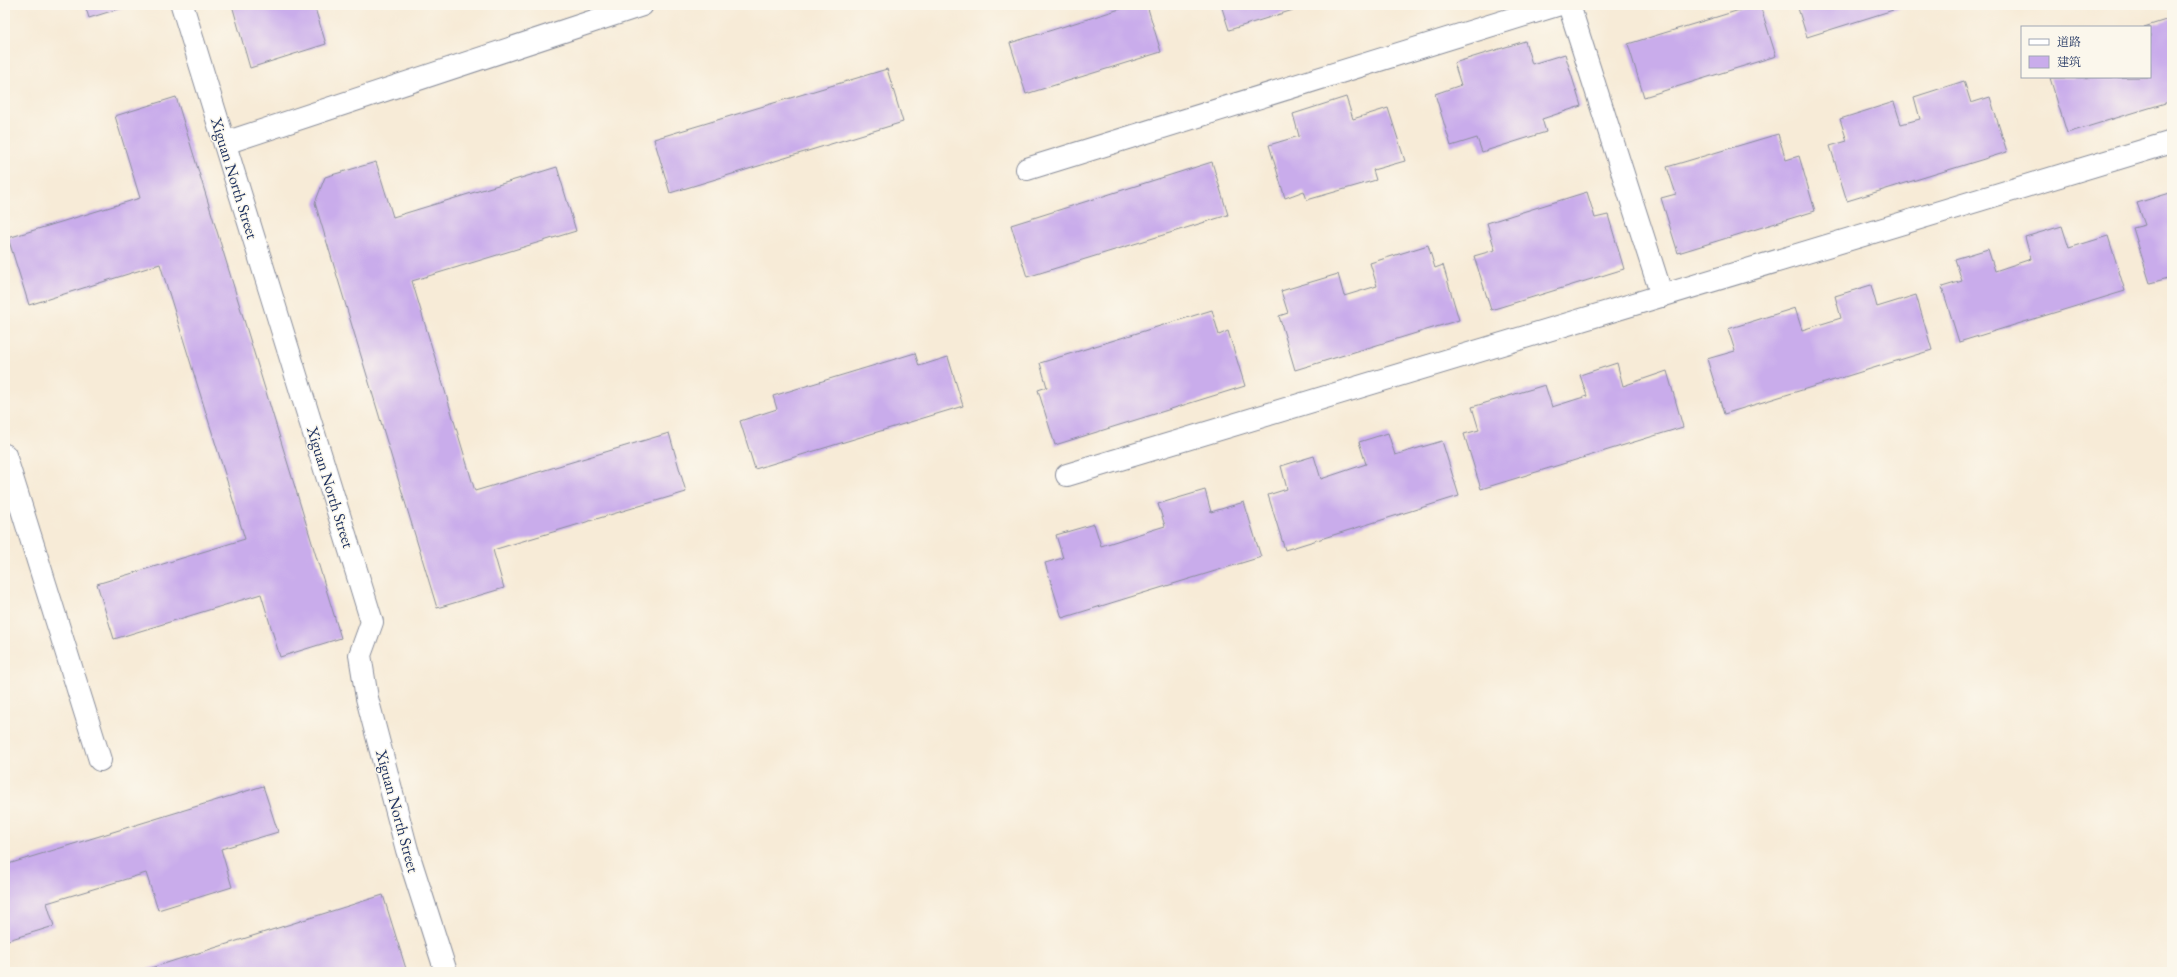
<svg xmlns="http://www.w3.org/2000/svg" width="2177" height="977" font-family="'EB Garamond','Noto Serif SC',serif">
  <rect width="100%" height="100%" fill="#fbf7ec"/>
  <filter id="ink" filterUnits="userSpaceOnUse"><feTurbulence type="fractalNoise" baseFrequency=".025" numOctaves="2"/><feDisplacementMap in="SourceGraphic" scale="8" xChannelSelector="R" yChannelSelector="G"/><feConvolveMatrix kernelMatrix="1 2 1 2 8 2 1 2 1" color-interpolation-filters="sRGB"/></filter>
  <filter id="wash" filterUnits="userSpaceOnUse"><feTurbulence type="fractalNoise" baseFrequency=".012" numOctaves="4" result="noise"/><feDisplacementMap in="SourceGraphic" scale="16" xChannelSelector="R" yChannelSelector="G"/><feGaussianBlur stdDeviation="0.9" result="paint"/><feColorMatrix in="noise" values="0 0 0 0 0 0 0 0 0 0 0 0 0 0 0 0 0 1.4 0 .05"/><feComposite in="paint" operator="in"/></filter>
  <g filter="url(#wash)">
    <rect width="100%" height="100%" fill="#f7ebd7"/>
    <g id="blocks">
      <g fill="#c9aceb">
        <path d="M85,5h46l-42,13z"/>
        <path d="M232,5h82l12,39 -76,24z"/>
        <path d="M1133,5h14l14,47 -135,42 -16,-51z"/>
        <path d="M1221,5h88l-80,25z"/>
        <path d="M1756,5h4l16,51 -132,41 -16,-53z"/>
        <path d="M1797,5h112l-102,32z"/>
        <path d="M2172,18v83l-105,32 -17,-55 100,-1v-50h-6z"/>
        <path d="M1525,41l7,23 33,-10 16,52 -39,13 4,13 -64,20 -5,-14 -26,8 -16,-52 26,-9 -7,-22z"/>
        <path d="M887,69l16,53 -233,71 -16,-54z"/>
        <path d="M1964,81l7,22 19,-6 17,55 -160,49 -17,-55 17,-5 -7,-22 54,-17 7,22 19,-5 -6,-22z"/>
        <path d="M176,97l165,541 -61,19 -19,-63 -147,45 -17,-55 148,-45 -85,-275 -131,41 -21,-67 132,-40 -25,-82z"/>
        <path d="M1346,97l7,22 35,-11 17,53 -32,9 3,10 -69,20 -3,-9 -19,7 -16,-53 30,-9 -6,-22z"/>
        <path d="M1778,134l8,26 13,-4 16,55 -137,42 -17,-55 15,-4 -9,-27z"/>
        <path d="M376,162l17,55 164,-50 19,64 -164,50 63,210 194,-58 17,59 -193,58 11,38 -67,20 -122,-405 10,-26z"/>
        <path d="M1212,162l16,53 -201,62 -16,-52z"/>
        <path d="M1587,192l8,26 13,-3 16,54 -133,41 -17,-54 21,-6 -8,-27z"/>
        <path d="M2170,193l2,7v77l-22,6 -17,-55 12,-3 -8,-22z"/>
        <path d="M2062,226l7,22 39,-12 17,55 -166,51 -17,-55 20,-6 -7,-22 33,-10 7,22 36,-12 -6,-22z"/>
        <path d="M1428,245l7,23 8,-3 16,55 -164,50 -16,-54 9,-3 -7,-22 57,-17 6,22 33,-10 -7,-23z"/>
        <path d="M1871,285l6,22 39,-12 16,55 -208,64 -17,-55 28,-8 -7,-22 67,-21 7,22 39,-12 -6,-22z"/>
        <path d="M1212,310l7,25 9,-4 17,55 -190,59 -17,-55 9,-3 -7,-24z"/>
        <path d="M915,353l4,13 29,-9 15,49 -208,63 -15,-48 37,-12 -4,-13z"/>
        <path d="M1617,363l6,23 44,-15 16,56 -202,62 -17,-55 15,-4 -7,-23 73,-22 7,22 35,-11 -7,-21z"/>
        <path d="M1388,433l7,22 47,-14 17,55 -174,54 -17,-55 19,-6 -6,-23 33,-10 7,23 45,-15 -7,-22z"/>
        <path d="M1205,490l6,22 33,-10 17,55 -199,61 -17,-55 18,-5 -7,-23 38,-11 7,22 64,-20 -7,-22z"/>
        <path d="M263,786l15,46 -57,17 11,38 -74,23 -12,-37 -99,30 7,23 -49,15v-76z"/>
        <path d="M383,895l24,77h-269z"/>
      </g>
    </g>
  </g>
  <g filter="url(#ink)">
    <use href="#blocks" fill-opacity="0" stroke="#898d9a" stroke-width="1"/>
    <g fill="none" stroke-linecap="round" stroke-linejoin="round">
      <defs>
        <g id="minor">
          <path d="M182,5l190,617 -12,33 7,43 40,152 39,122"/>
          <path d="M1569,5l93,291"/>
          <path d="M225,143l417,-138"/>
          <path d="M1027,169l530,-164"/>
          <path d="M5,455l95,305"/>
          <path d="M1067,475l1105,-333"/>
        </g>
      </defs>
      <use href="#minor" stroke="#898d9a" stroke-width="24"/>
      <use href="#minor" stroke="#fff" stroke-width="22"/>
    </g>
  </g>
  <g text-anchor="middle" stroke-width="3" stroke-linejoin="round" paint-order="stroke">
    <g font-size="16" fill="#1b2f5e" stroke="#fbf7ec">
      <text transform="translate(235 178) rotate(73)" y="6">Xiguan North Street</text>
      <text transform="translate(331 487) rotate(73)" y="6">Xiguan North Street</text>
      <text transform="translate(398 811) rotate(75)" y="6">Xiguan North Street</text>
    </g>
  </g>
  <rect width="2177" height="977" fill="none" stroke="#fbf7ec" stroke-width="20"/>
  <rect x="2021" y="26" width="130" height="52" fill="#fbf7ec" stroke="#a1a7b3"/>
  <rect x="2029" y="39" width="20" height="6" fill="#ffffff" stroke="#a1a7b3"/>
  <text x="2057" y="46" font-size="12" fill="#1b2f5e">道路</text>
  <rect x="2029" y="56" width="20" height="12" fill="#c9aceb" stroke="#a1a7b3"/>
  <text x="2057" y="66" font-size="12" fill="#1b2f5e">建筑</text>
</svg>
